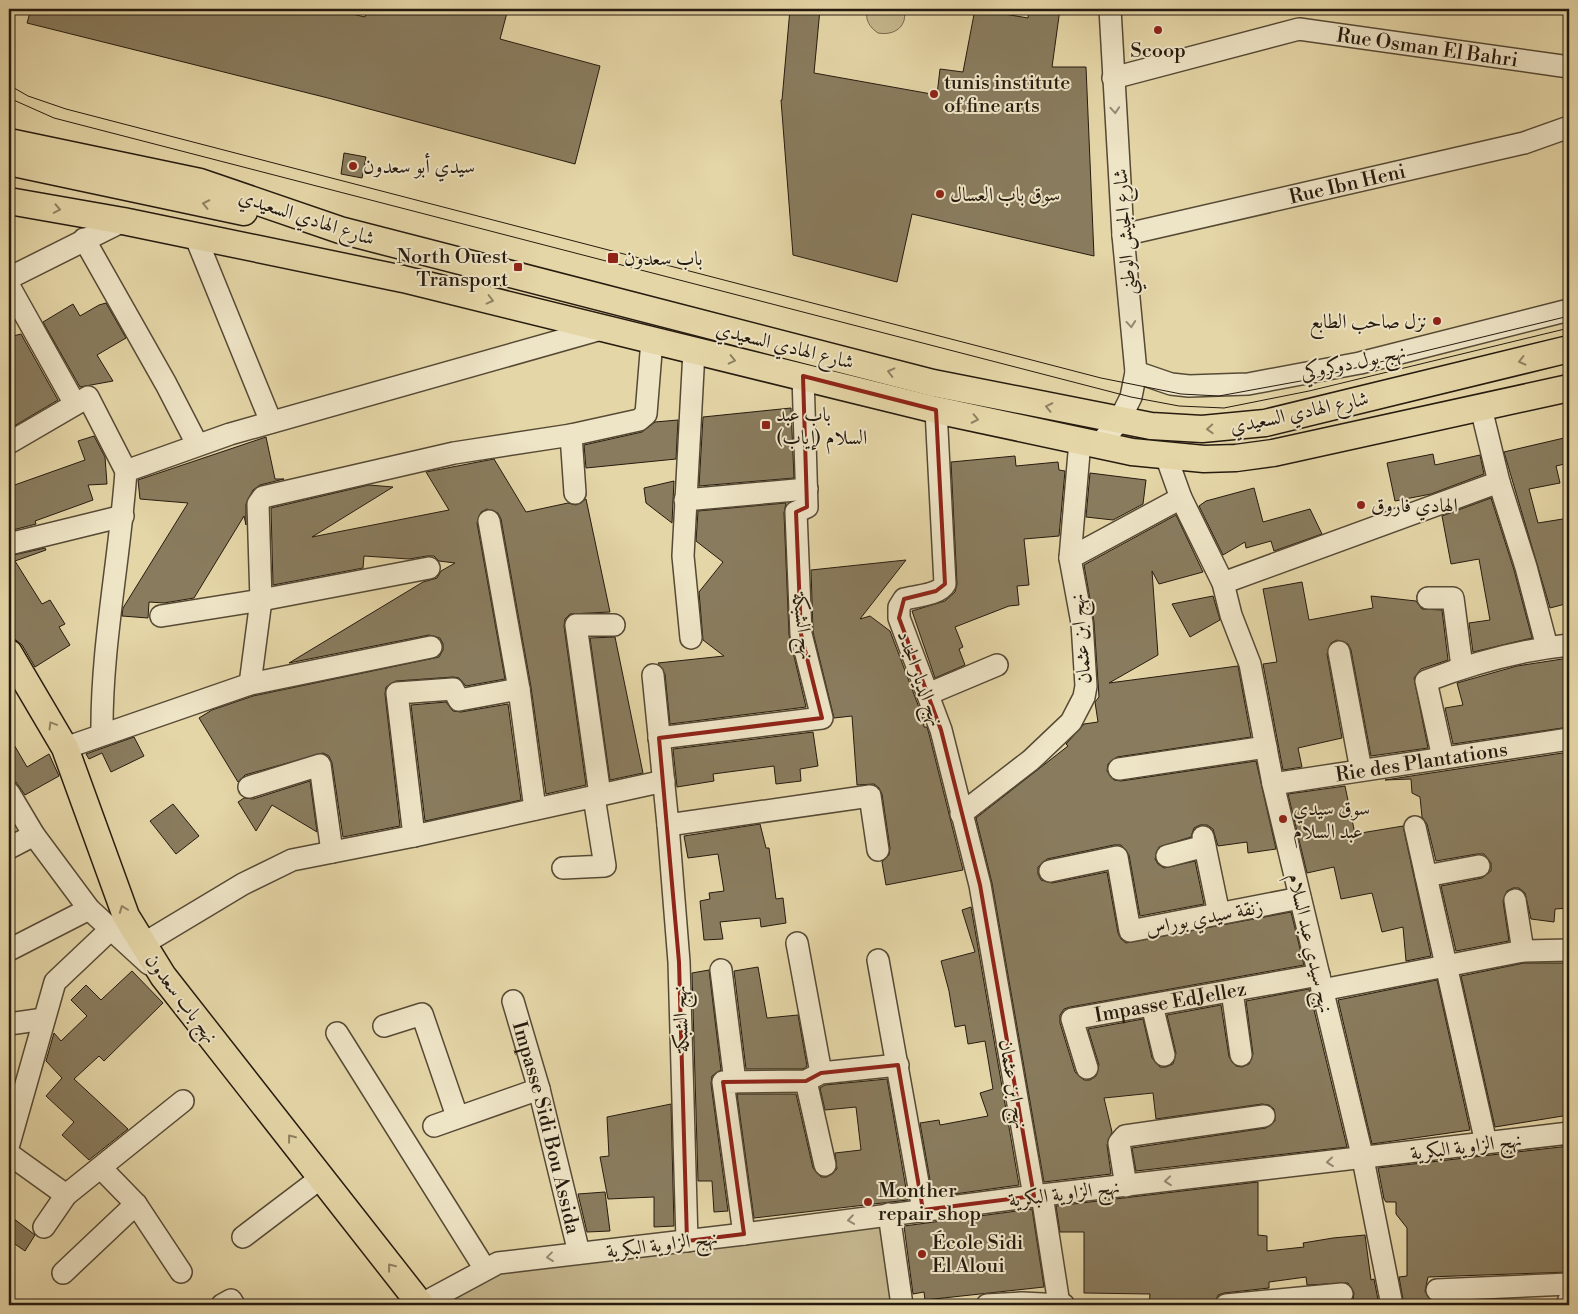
<svg xmlns="http://www.w3.org/2000/svg" width="1578" height="1314" font-family="'Libre Bodoni',Amiri,serif">
  <rect width="100%" height="100%" fill="#e5d6a7"/>
  <filter id="stains"><feTurbulence type="fractalNoise" baseFrequency=".004" numOctaves="4"/><feColorMatrix values="0 0 0 0 .2 0 0 0 0 .09 0 0 0 0 .02 0 0 0 .5 -.17"/></filter>
  <radialGradient id="worn" r=".72"><stop offset=".6" stop-color="#630" stop-opacity="0"/><stop offset="1" stop-color="#630" stop-opacity=".3"/></radialGradient>
  <g fill="#c5b68d" stroke="#76684e">
    <path d="M867,9h37c4,17 -9,27 -26,24 -9,-6 -13,-14 -11,-24z"/>
    <path d="M882,1220l14,85h-463l63,-36z"/>
  </g>
  <g fill="#897c5e" stroke="#261b0f">
    <path d="M31,9h300l34,8 3,-8h140l-8,30 100,27 -25,98 -247,-66 -301,-75z"/>
    <path d="M790,9h30l-6,64 123,22 3,-26 23,3 12,-63 53,9 1,-9h31l-8,58h34l8,189 -182,-42 -15,68 -104,-27 -12,-155h1z"/>
    <path d="M344,153l22,4 -4,21 -21,-4z"/>
    <path d="M106,303l20,35 -29,17 16,26 -33,6 -37,-65 30,-18 7,12 19,-11z"/>
    <path d="M21,334l37,66 -49,29v-92z"/>
    <path d="M791,408l3,70 -95,8 4,-69z"/>
    <path d="M678,420l-2,39 -90,9 -2,-23 58,-13 13,-10z"/>
    <path d="M94,436l11,21 2,27 -19,1 5,15 -58,21 1,3 -27,7v-44l76,-27 -7,-19z"/>
    <path d="M266,437l9,42h9l-24,6 -7,5 -7,14v21l-2,-9 -50,82 -30,5 -15,-1 -1,16 -26,-2 1,-8 65,-105 -48,-4 -2,-19z"/>
    <path d="M1564,438l5,25 -13,3 4,17 -31,6 9,34 31,-5v85l-19,5 -46,-156z"/>
    <path d="M1433,454l2,11 45,-10 4,19 -53,20 -36,7 -8,-38z"/>
    <path d="M1015,456l1,10 42,-4 1,8 6,1 -6,65 -35,3 5,46 -12,1 2,19 -10,1 -54,21 8,20 -4,2 6,16 -30,13 -23,-67 33,-10 10,-9 2,-8 -6,-122z"/>
    <path d="M494,459l32,53 42,-9 8,2 10,-6 24,113 -40,2 -5,5 -1,7 22,159 -40,9 -15,-107 -30,-168 -3,-6 -11,-4 -6,3 -4,11 28,156 -39,7 -7,-8 -6,-1 -57,4 -10,6 -1,7 15,132 -57,11 -11,-74 -3,-7 -6,-3 -78,22 -7,7 -39,-64 13,-8 41,-14 186,-39 4,-7v-6l-3,-6 -11,-3 -140,28 134,-81 14,-4 4,-7 14,-8 -16,-2 -5,-5h-7l-18,3 -45,-3 -1,12 -90,17 -2,-77 98,-23 24,2 -81,50 137,-27 -23,-38z"/>
    <path d="M1090,473l56,7 -3,24 -30,16 -27,-3z"/>
    <path d="M674,481l-1,20 -1,22 -26,-20 -2,-15z"/>
    <path d="M1254,488l9,34 47,-13 12,25 -48,17 -3,-10 -25,7 -1,-6 -22,13 -24,-49 7,-5z"/>
    <path d="M1491,498l23,72 18,68 -59,14 -4,-29 21,-3 -11,-61 -28,5 -9,-48z"/>
    <path d="M786,503l-2,10 5,122 17,72 -136,17 -5,-50 -7,-11 66,-7 -21,-16 -4,-48 24,-30 -27,-21 2,-30z"/>
    <path d="M1176,515l27,57 -44,12 -7,-13 6,84 -49,28 129,-17 13,71 -134,20 -9,7 -1,7 7,9 7,1 135,-20 20,88 -28,4 -1,-11 -29,4 -5,-17 -6,-4h-7l-6,3 -3,9 -32,10 -4,12 3,5 6,4 31,-7 9,43 -64,12 -11,-61 -8,-10h-7l-67,14 -9,8v7l3,6 11,3 55,-11 11,61 3,6 5,4 165,-31 13,53 -234,42 -6,2 -4,6v8l15,49 9,8h6l6,-4 3,-11 -11,-36 55,-10 9,39 8,9h6l7,-3 3,-11 -9,-38 54,-10 8,52 7,9 6,1 7,-3 4,-10 -7,-53 63,-12 38,158 -211,24 -4,-23 134,-20 9,-7 -1,-12 -5,-4 -7,-1 -106,15 -3,-26 -49,5 8,34 -5,13 4,29 -67,8 -52,-299 -16,-65 92,-72 -2,-2 18,-20 14,-2 -3,-20 4,-5 -5,-75 -10,-57z"/>
    <path d="M45,548l1,2 -31,11 27,43 8,-4 15,24 -6,3 11,18 -35,22 -13,-22 -6,-5 -7,-2v-82z"/>
    <path d="M906,560l-46,59 10,-3 20,15 33,87 1,9h3l2,7 34,136 -77,15 -4,-23 7,-7 1,-7 -8,-54 -3,-6 -5,-4 -17,1 -5,-69 -18,2 -21,-86 -2,-62z"/>
    <path d="M1302,582l7,38 64,-12 -2,-12 45,5 6,8 20,1 6,50 -27,9 -7,9 14,70 -57,8 -20,-106 -3,-6 -11,-4 -6,3 -4,11 15,84 -44,10 4,19 -19,3 -20,-106 14,-2 -14,-73z"/>
    <path d="M1213,596l7,24 -30,17 -18,-33z"/>
    <path d="M615,637l28,136 -33,7 -20,-142z"/>
    <path d="M1569,658v69l-116,17 -8,-36 18,-3 -6,-22 60,-17z"/>
    <path d="M446,702l7,9 8,1 47,-8 13,96 -96,21 -14,-116z"/>
    <path d="M813,732l5,34 -18,3 1,12 -25,3 -2,-18 -61,8 1,7 -37,6 -4,-38z"/>
    <path d="M9,736l18,31 22,-13 10,22 -34,19 -9,-13 -7,-1z"/>
    <path d="M134,737l10,19 -33,16 -9,-19 -13,6 -3,-5z"/>
    <path d="M1569,752v156l-14,1 -1,13 -23,-3 -6,-26 -6,-5h-6l-6,3 -4,10 6,40 -53,10 -15,-65 41,-8 9,-7v-8l-7,-9h-7l-41,7 -9,-37 -5,-7 -2,-20 -8,-4 -1,-14 -26,1z"/>
    <path d="M310,781l7,51 -45,-27 -16,26 -18,-29 6,-4 9,1z"/>
    <path d="M1345,786l10,48 48,-8 28,130 -25,5 -3,-34 -21,5 -10,-39 -31,6 -7,-32 -27,6 -19,-79z"/>
    <path d="M173,804l26,32 -23,18 -26,-33z"/>
    <path d="M760,824l6,24h3l7,51 7,-1 3,25 -25,4 -1,-9 -40,4 3,17 -19,1 -4,-39 10,-2 -1,-6 15,-2 -6,-37 -30,4 -4,-22z"/>
    <path d="M971,907l48,278 -86,12 -13,-74 19,-3 1,5 48,-9 -8,-23 13,-4 -8,-48 -17,3 -3,-19 -10,2 -6,-36 -8,-30 34,-9 -13,-42z"/>
    <path d="M1524,963h43l2,13v139l-74,12 -34,-151z"/>
    <path d="M758,967l9,51 31,-3 9,51 -4,3h-57l-12,-98z"/>
    <path d="M709,970l12,100 -9,6 -1,8 17,127 -14,1 -2,-31h-14l-6,-208z"/>
    <path d="M132,971l31,32 -59,58 -5,-5 -25,23 54,50 -39,31 -27,-25 12,-13 -28,-26 16,-18 -16,-17 8,-28 7,8 26,-25 -16,-16 15,-15 15,15z"/>
    <path d="M1437,980l33,150 -98,14 -34,-144z"/>
    <path d="M887,1079l21,121 -154,18 -17,-124h59l17,74 8,9h6l10,-8 -2,-16 26,-3 -5,-43 -31,3 -5,-22 5,-3z"/>
    <path d="M671,1104l3,122 -20,1v-30l-46,2 -8,-42 9,-1 -2,-39z"/>
    <path d="M1569,1146v126l-141,5 -3,14 6,10h41v4h-68l-5,-28 8,-1v-48l-11,-14v-12h-10l-2,-3 -6,-31z"/>
    <path d="M1258,1182v53l9,1v15l37,-4 -1,-4 30,-5 32,-3 6,45 3,-1 5,26h-32l6,-5 1,-7 -6,-10 -41,2 -1,-8 -37,5v6l-45,5 -6,2 -4,10h-65l1,-11 -66,-1v-61h-24l-4,-26z"/>
    <path d="M605,1192l5,39 -23,1 -9,-38z"/>
    <path d="M1032,1209l12,78 -119,13 -1,-8 -11,2 -9,-68z"/>
    <path d="M9,1215l26,20 -10,16 -16,-11z"/>
  </g>
  <g fill="none" stroke-linecap="round" stroke-linejoin="round">
    <defs>
      <g id="minor">
        <path id="s1" d="M1113,78l186,-49 270,38"/>
        <path id="s2" d="M1123,235l401,-92 45,-16"/>
        <path d="M196,238l75,184"/>
        <path d="M84,239l82,145 31,60"/>
        <path d="M9,278l114,-57"/>
        <path d="M9,286l66,118"/>
        <path d="M1136,372l35,12 18,2 59,-2 112,-21 209,-53"/>
        <path d="M936,410l9,174c-6,11 -29,12 -41,15l-5,8v11l42,112 39,155 54,311"/>
        <path d="M571,435l4,58"/>
        <path d="M9,443l79,-46 38,74"/>
        <path d="M1099,445l20,-24 12,-24 5,-25 -13,-137 -13,-226"/>
        <path d="M1166,456l15,42 42,85 8,32 19,49 23,120 90,375 29,146"/>
        <path d="M1499,482l27,85 21,80"/>
        <path d="M685,500l122,-11"/>
        <path d="M489,521l30,168 16,120"/>
        <path d="M9,544l114,-28"/>
        <path d="M1070,558l111,-60"/>
        <path d="M1223,583l276,-101 -18,-74"/>
        <path d="M1428,598h25l9,69"/>
        <path d="M161,616l100,-16 168,-32"/>
        <path d="M691,638l-8,-82 11,-205"/>
        <path d="M1339,652l22,118"/>
        <path d="M653,675l15,150 11,137 8,279"/>
        <path d="M250,684l11,-84 -3,-96 5,-7 191,-44 117,-18 68,-15 7,-6 6,-74"/>
        <path d="M928,694l69,-29"/>
        <path d="M102,734c-1,-87 18,-176 24,-263l104,-37 375,-106"/>
        <path d="M659,738l163,-20 -21,-84 -5,-122 11,-5 -4,-131"/>
        <path d="M65,748l185,-64 181,-37"/>
        <path d="M1443,758l-17,-77c47,-18 93,-31 143,-36"/>
        <path d="M1119,769l147,-22"/>
        <path id="s3" d="M1273,784l296,-45"/>
        <path d="M249,787l71,-22 12,87"/>
        <path d="M9,793l25,42 55,74 60,55"/>
        <path d="M600,795l-24,-170h38"/>
        <path d="M961,814l70,-54 40,-38 13,-25 2,-11 -4,-63 -12,-65 10,-117"/>
        <path d="M668,825l202,-29 8,54"/>
        <path d="M1415,827l71,316"/>
        <path d="M414,836l-17,-143 56,-4 6,11 60,-11"/>
        <path d="M1203,837l16,77"/>
        <path d="M9,848l25,-13"/>
        <path d="M1167,856l38,-10"/>
        <path d="M563,868l42,-2 -11,-69"/>
        <path d="M1050,871l67,-14 13,74 170,-33"/>
        <path d="M1426,876l53,-10"/>
        <path d="M1515,900l8,51"/>
        <path d="M797,943l24,130"/>
        <path d="M143,944l100,-60 49,-24 122,-24 250,-55"/>
        <path d="M9,950l80,-41"/>
        <path d="M878,960l45,250"/>
        <path d="M721,970l14,112"/>
        <path d="M1322,990l201,-39 46,-1"/>
        <path d="M1232,991l9,64"/>
        <path id="s4" d="M513,1001l26,88 40,164"/>
        <path d="M1152,1005l12,50"/>
        <path d="M9,1024l35,-5"/>
        <path d="M384,1026l38,-12 35,102"/>
        <path d="M337,1033l148,236"/>
        <path id="s5" d="M1087,1068l-15,-49 247,-44"/>
        <path d="M806,1081l19,84"/>
        <path d="M434,1126l105,-37"/>
        <path d="M9,1144l46,-162 56,-53"/>
        <path d="M9,1154l57,41"/>
        <path d="M101,1168l35,36 45,68"/>
        <path d="M1126,1186l-7,-43 6,-7 139,-20"/>
        <path d="M1042,1195l17,109"/>
        <path d="M889,1214l13,91"/>
        <path d="M44,1227l22,-32 117,-94"/>
        <path d="M744,1234l-21,-152 83,-1 15,-8 77,-8"/>
        <path d="M243,1237l79,-60"/>
        <path d="M63,1273l73,-69"/>
        <path d="M1437,1290l132,-6"/>
        <path d="M222,1305l9,-5 3,5"/>
        <path d="M420,1305l78,-42 246,-29 290,-38 535,-63"/>
        <path d="M987,1305l35,-2 42,2"/>
        <path d="M1226,1305l116,-11"/>
        <path d="M1567,1305l2,-5"/>
      </g>
      <g id="major">
        <path d="M9,142l191,40 140,48 593,153 218,43 51,3 63,-6 304,-74"/>
        <path d="M9,162l235,50"/>
        <path d="M9,201l114,20 280,58 533,131 196,42 72,7 32,-1 37,-5 296,-65"/>
        <path d="M9,653l56,95 61,168 37,60 258,329"/>
      </g>
    </defs>
    <use href="#minor" stroke="#564a35" stroke-width="24"/>
    <use href="#major" stroke="#261b0f" stroke-width="29"/>
    <use href="#minor" stroke="#eee4c6" stroke-width="21"/>
    <use href="#major" stroke="#e5d6a7" stroke-width="26"/>
    <g stroke="#261b0f" stroke-width="1">
      <path d="M9,85l19,11 38,13 1035,269 80,16 38,2 87,-16 263,-64"/>
      <path d="M9,98l45,20 1077,279 48,9 45,2 85,-17 260,-63"/>
    </g>
  </g>
  <defs><path id="oneway-chevron" d="M-2-3.5L2.5 0L-2 3.5" fill="none" stroke-width="1.6" stroke-linecap="round" stroke-linejoin="round" transform="scale(1.25)"/></defs>
  <g stroke="#948a74">
    <use href="#oneway-chevron" transform="translate(1115 110) rotate(86)"/>
    <use href="#oneway-chevron" transform="translate(1131 324) rotate(85)"/>
    <use href="#oneway-chevron" transform="translate(1330 1162) rotate(174)"/>
    <use href="#oneway-chevron" transform="translate(1168 1181) rotate(174)"/>
    <use href="#oneway-chevron" transform="translate(851 1220) rotate(172)"/>
    <use href="#oneway-chevron" transform="translate(550 1257) rotate(173)"/>
  </g>
  <g stroke="#8f8263">
    <use href="#oneway-chevron" transform="translate(206 204) rotate(-168)"/>
    <use href="#oneway-chevron" transform="translate(57 209) rotate(11)"/>
    <use href="#oneway-chevron" transform="translate(490 300) rotate(14)"/>
    <use href="#oneway-chevron" transform="translate(732 360) rotate(13)"/>
    <use href="#oneway-chevron" transform="translate(1522 361) rotate(166)"/>
    <use href="#oneway-chevron" transform="translate(891 372) rotate(-166)"/>
    <use href="#oneway-chevron" transform="translate(1049 407) rotate(-168)"/>
    <use href="#oneway-chevron" transform="translate(975 419) rotate(12)"/>
    <use href="#oneway-chevron" transform="translate(1210 429) rotate(177)"/>
    <use href="#oneway-chevron" transform="translate(52 725) rotate(-121)"/>
    <use href="#oneway-chevron" transform="translate(123 909) rotate(-111)"/>
    <use href="#oneway-chevron" transform="translate(291 1138) rotate(-128)"/>
    <use href="#oneway-chevron" transform="translate(391 1267) rotate(-128)"/>
  </g>
  <path fill="none" stroke="#8f2418" stroke-width="4" stroke-linejoin="round" d="M803,376l133,34 9,174 -9,7 -32,8 -5,19 42,112 39,155 54,311 -111,14 -25,-145 -77,8 -15,8 -83,1 21,152 -57,7 -8,-279 -20,-224 163,-20 -21,-84 -5,-122 11,-5z"/>
  <g fill="#8f2418" stroke="#eee4c6" stroke-width="2">
    <circle cx="1158" cy="30" r="5"/>
    <circle cx="934" cy="94" r="5"/>
    <circle cx="353" cy="166" r="5"/>
    <circle cx="940" cy="194" r="5"/>
    <rect x="607" y="252" width="12" height="12" rx="2.5"/>
    <rect x="513" y="262" width="10" height="10" rx="2.5"/>
    <circle cx="1437" cy="321" r="5"/>
    <rect x="761" y="420" width="10" height="10" rx="2.5"/>
    <circle cx="1361" cy="505" r="5"/>
    <circle cx="1283" cy="819" r="5"/>
    <circle cx="868" cy="1202" r="5"/>
    <circle cx="922" cy="1254" r="5"/>
  </g>
  <g text-anchor="middle" stroke-width="4" stroke-linejoin="round" paint-order="stroke">
    <g font-size="20" fill="#261b0f" stroke="#eee4c6">
      <text dy="7" stroke="none"><textPath href="#s1" startOffset="322">Rue Osman El Bahri</textPath></text>
      <text dy="7" stroke="none"><textPath href="#s2" startOffset="230">Rue Ibn Heni</textPath></text>
      <text transform="translate(307 217) rotate(18)" y="7">شارع الهادي السعيدي</text>
      <text transform="translate(1124 232) rotate(-94)" y="7">شارع الجيش الوطني</text>
      <text transform="translate(785 345) rotate(14)" y="7">شارع الهادي السعيدي</text>
      <text transform="translate(1353 362) rotate(-12)" y="7">نهج بول دوكروكي</text>
      <text transform="translate(1299 412) rotate(-12)" y="7">شارع الهادي السعيدي</text>
      <text transform="translate(804 626) rotate(83)" y="7">نهج الشبكة</text>
      <text transform="translate(1080 639) rotate(-95)" y="7">نهج ابن عثمان</text>
      <text transform="translate(921 678) rotate(70)" y="7">نهج الديار الجدد</text>
      <text dy="7" stroke="none"><textPath href="#s3" startOffset="150">Rie des Plantations</textPath></text>
      <text transform="translate(1204 917) rotate(-11)" y="7">زنقة سيدي بوراس</text>
      <text transform="translate(1311 943) rotate(77)" y="7">نهج سيدي عبد السلام</text>
      <text transform="translate(182 998) rotate(53)" y="7">نهج باب سعدون</text>
      <text dy="7" stroke="none"><textPath href="#s5" startOffset="151">Impasse EdJellez</textPath></text>
      <text transform="translate(680 1019) rotate(-92)" y="7">نهج الشبكة</text>
      <text transform="translate(1014 1084) rotate(80)" y="7">نهج ابن عثمان</text>
      <text dy="7" stroke="none"><textPath href="#s4" startOffset="131">Impasse Sidi Bou Assida</textPath></text>
      <text transform="translate(1466 1146) rotate(-7)" y="7">نهج الزاوية البكرية</text>
      <text transform="translate(1064 1193) rotate(-7)" y="7">نهج الزاوية البكرية</text>
      <text transform="translate(662 1244) rotate(-7)" y="7">نهج الزاوية البكرية</text>
    </g>
    <g font-size="20" fill="#261b0f" stroke="#eee4c6" text-anchor="start">
      <text x="1158" y="57" text-anchor="middle">Scoop</text>
      <text x="944" y="89">tunis institute<tspan x="944" dy="23">of fine arts</tspan></text>
      <text x="363" y="173">سيدي أبو سعدون</text>
      <text x="950" y="201">سوق باب العسال</text>
      <text x="508" y="263" text-anchor="end">North Ouest<tspan x="508" dy="23">Transport</tspan></text>
      <text x="624" y="265">باب سعدون</text>
      <text x="1427" y="328" text-anchor="end">نزل صاحب الطابع</text>
      <text x="776" y="421">باب عبد<tspan x="776" dy="23">السلام (إياب)</tspan></text>
      <text x="1371" y="512">الهادي فاروق</text>
      <text x="1293" y="815">سوق سيدي<tspan x="1293" dy="23">عبد السلام</tspan></text>
      <text x="878" y="1197">Monther<tspan x="878" dy="23">repair shop</tspan></text>
      <text x="932" y="1249">École Sidi<tspan x="932" dy="23">El Aloui</tspan></text>
    </g>
  </g>
  <rect width="1578" height="1314" fill="none" stroke="#e5d6a7" stroke-width="30"/>
  <rect x="10" y="10" width="1558" height="1294" fill="none" stroke="#261b0f" stroke-width="2.5"/>
  <rect x="15" y="15" width="1548" height="1284" fill="none" stroke="#261b0f"/>
  <rect width="100%" height="100%" filter="url(#stains)"/>
  <rect width="100%" height="100%" fill="url(#worn)"/>
</svg>
